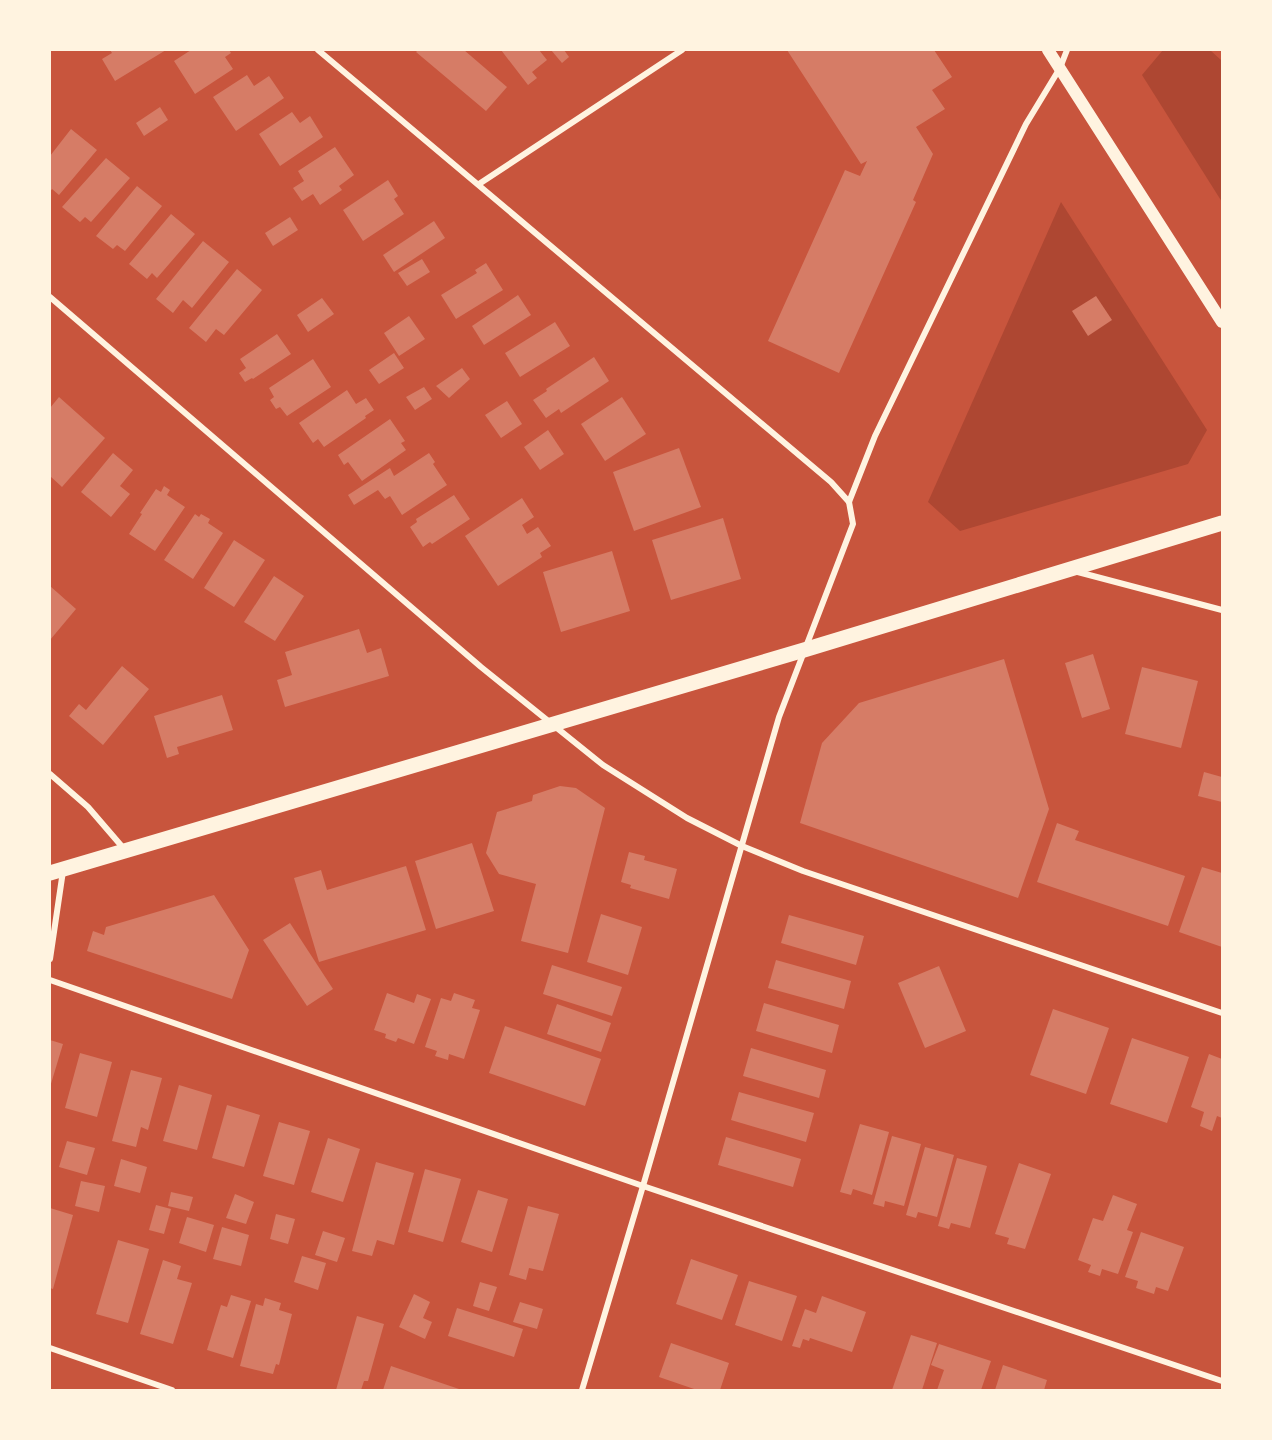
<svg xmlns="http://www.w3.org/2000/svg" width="1272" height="1440" font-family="Signika,sans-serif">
  <rect width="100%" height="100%" fill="#c8553d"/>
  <g fill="#ae4732">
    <path d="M1163,50h47l12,11v141l-80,-127z"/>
    <path d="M1061,202l146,228 -19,34 -228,67 -32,-29z"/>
  </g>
  <g fill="#d67c66">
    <path d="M110,50h56l-51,31 -13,-22 10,-6z"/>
    <path d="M191,50h38l2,3 -6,4 8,12 -38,25 -21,-33z"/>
    <path d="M418,50h46l43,37 -21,24 -70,-59z"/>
    <path d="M501,50h38l8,10 -15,12 5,6 -9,7z"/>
    <path d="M551,50h13l5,7 -7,6z"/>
    <path d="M787,50h147l18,27 -20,13 13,19 -29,18 17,27 -20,46 3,2 -77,171 -71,-32 77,-171 15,6 7,-15 -6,3z"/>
    <path d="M247,75l7,11 15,-10 15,22 -48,33 -23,-34z"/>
    <path d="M160,107l8,13 -24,16 -8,-13z"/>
    <path d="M292,112l8,11 10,-7 13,21 -43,29 -21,-32z"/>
    <path d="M71,129l26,21 -38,45 -7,-6 -2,3v-36z"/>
    <path d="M335,147l19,28 -15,11 3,4 -22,15 -7,-11 -11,7 -9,-13 11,-7 -6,-10z"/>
    <path d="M106,158l24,20 -39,44 -6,-5 -5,5 -18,-15z"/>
    <path d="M388,180l10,16 -4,3 10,15 -41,27 -20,-31z"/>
    <path d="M137,186l25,20 -37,45 -8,-6 -4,4 -17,-13z"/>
    <path d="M171,214l24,20 -38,44 -5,-5 -5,6 -18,-15z"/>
    <path d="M290,217l8,13 -25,16 -8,-13z"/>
    <path d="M434,221l11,17 -51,34 -11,-17z"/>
    <path d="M203,241l26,21 -37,46 -9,-8 -10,13 -17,-14z"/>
    <path d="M422,259l8,13 -23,14 -9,-13z"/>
    <path d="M486,263l17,27 -47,29 -15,-24 36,-22 -2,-3z"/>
    <path d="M237,269l25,21 -38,45 -8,-6 -10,13 -17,-14z"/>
    <path d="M518,295l13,20 -47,30 -12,-19z"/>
    <path d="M1096,296l16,24 -24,16 -16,-25z"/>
    <path d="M322,298l12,16 -26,18 -11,-17z"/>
    <path d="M409,316l16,23 -26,17 -15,-23z"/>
    <path d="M555,322l15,24 -50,31 -15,-24z"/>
    <path d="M277,334l14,20 -38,25 -1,-1 -7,4 -6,-9 7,-5 -6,-9z"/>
    <path d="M394,353l10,15 -25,16 -10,-14z"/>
    <path d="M594,357l15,24 -48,32 -2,-4 -13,9 -13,-18 14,-9 -1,-2z"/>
    <path d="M313,359l18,28 -44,29 -7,-9 -4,2 -6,-9 4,-3 -5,-9z"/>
    <path d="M462,368l8,11 -21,19 -13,-12z"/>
    <path d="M424,387l8,12 -17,11 -9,-13z"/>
    <path d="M347,390l9,14 10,-6 8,12 -9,6 1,2 -42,29 -6,-8 -5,4 -14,-20z"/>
    <path d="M59,397l46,41 -43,49 -12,-11v-68z"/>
    <path d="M622,397l24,37 -41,27 -24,-37z"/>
    <path d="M507,401l15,23 -21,14 -16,-23z"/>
    <path d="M390,419l15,22 -4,2 5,7 -44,31 -14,-19 -4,3 -6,-10z"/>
    <path d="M548,430l16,24 -24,16 -16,-23z"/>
    <path d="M679,448l22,59 -67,24 -21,-59z"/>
    <path d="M113,453l20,17 -13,16 10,8 -19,23 -30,-25z"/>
    <path d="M429,453l6,9 -2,2 14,21 -45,30 -12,-19 -5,3 -7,-9 -24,15 -6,-10 42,-27 4,8z"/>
    <path d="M164,486l6,4 -3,5 18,12 -30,44 -26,-17 13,-20 -2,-1 16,-24 5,3z"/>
    <path d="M454,495l16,24 -38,25 -2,-2 -7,5 -13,-20 7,-5 -1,-3z"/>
    <path d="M522,498l12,19 -12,8 5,9 11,-7 13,19 -11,7 2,4 -44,29 -33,-50z"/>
    <path d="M195,514l4,3 2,-3 9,5 -2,4 15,10 -30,46 -29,-19z"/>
    <path d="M723,518l18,61 -70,21 -19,-60z"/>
    <path d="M234,540l31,20 -31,47 -30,-19z"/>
    <path d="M612,551l18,60 -69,21 -18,-60z"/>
    <path d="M274,576l30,20 -29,45 -31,-19z"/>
    <path d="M50,586l26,23 -26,31z"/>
    <path d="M359,629l8,24 14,-5 8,28 -104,31 -8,-27 15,-5 -7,-23z"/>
    <path d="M1093,654l17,55 -28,9 -17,-55z"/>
    <path d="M1004,659l45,150 -31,89 -218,-75 22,-80 37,-40z"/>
    <path d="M122,666l27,23 -46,56 -34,-29 10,-12 7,6z"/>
    <path d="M1142,667l56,14 -17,67 -56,-14z"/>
    <path d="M222,695l11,35 -56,17 2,7 -12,4 -13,-42z"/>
    <path d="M1204,772l18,5v25l-24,-6z"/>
    <path d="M560,786l16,2 29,20 -37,145 -47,-12 15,-57 -37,-10 -13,-21 11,-41 35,-11 1,-6z"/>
    <path d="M1057,823l22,8 -4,9 110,36 -17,50 -131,-44z"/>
    <path d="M472,843l22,68 -58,18 -21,-68z"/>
    <path d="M629,852l16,4 -1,4 33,9 -8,30 -39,-11 1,-3 -10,-3z"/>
    <path d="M406,866l20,64 -107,32 -25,-84 27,-8 6,20z"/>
    <path d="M1202,867l20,6v74l-43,-15z"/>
    <path d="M214,895l35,55 -17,49 -145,-48 6,-20 11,4 2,-8z"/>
    <path d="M601,914l41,13 -14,48 -41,-13z"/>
    <path d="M789,915l75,21 -8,29 -75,-22z"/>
    <path d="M290,923l43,66 -26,17 -44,-66z"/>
    <path d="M776,960l75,21 -7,28 -76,-21z"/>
    <path d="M552,965l70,22 -10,29 -69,-22z"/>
    <path d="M939,966l27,65 -41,17 -27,-65z"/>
    <path d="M387,993l27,10 3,-9 14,5 -17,45 -16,-6 -2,4 -11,-4 1,-4 -12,-4z"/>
    <path d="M454,993l21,7 -3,8 8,2 -16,49 -15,-5 -1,6 -13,-4 2,-5 -12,-4 16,-49 10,3z"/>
    <path d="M764,1003l75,22 -7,28 -76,-22z"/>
    <path d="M557,1004l54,19 -10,29 -54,-18z"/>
    <path d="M1053,1009l56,19 -23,66 -56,-19z"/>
    <path d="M505,1026l96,33 -16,47 -96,-33z"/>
    <path d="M1132,1038l57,19 -22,66 -57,-19z"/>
    <path d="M50,1040l13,4 -13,43z"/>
    <path d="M751,1048l75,22 -7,28 -76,-22z"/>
    <path d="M80,1053l32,9 -15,55 -32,-9z"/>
    <path d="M1209,1054l13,5v59l-5,-2 -5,15 -12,-5 4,-14 -13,-5z"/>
    <path d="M131,1070l31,8 -14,52 -7,-3 -5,20 -24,-6z"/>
    <path d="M179,1085l33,10 -15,55 -34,-9z"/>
    <path d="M739,1092l75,21 -8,29 -75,-22z"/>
    <path d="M227,1105l33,10 -16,52 -32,-9z"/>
    <path d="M279,1122l31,9 -16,54 -31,-9z"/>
    <path d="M860,1124l29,8 -17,63 -19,-6 -2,6 -11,-3z"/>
    <path d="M892,1136l29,8 -17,62 -19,-5 -1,6 -11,-3z"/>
    <path d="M726,1137l75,22 -8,28 -75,-22z"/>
    <path d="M328,1138l32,11 -17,53 -32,-10z"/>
    <path d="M67,1141l28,7 -8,27 -28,-8z"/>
    <path d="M925,1147l29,8 -17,62 -19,-5 -2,6 -10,-3z"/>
    <path d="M957,1158l30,8 -17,62 -19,-5 -2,6 -11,-3z"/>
    <path d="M121,1159l26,8 -7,26 -26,-7z"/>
    <path d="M376,1162l38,11 -20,72 -17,-5 -5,16 -20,-5z"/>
    <path d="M1019,1163l32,11 -26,75 -18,-5 2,-6 -14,-4z"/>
    <path d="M425,1169l36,10 -18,63 -35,-10z"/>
    <path d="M81,1181l24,5 -6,26 -24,-6z"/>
    <path d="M478,1190l30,9 -16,53 -31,-10z"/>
    <path d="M171,1192l22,5 -4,14 -21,-5z"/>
    <path d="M235,1194l19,8 -8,22 -20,-6z"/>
    <path d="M1113,1195l24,9 -10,26 6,2 -15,42 -16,-5 -2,7 -12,-4 3,-7 -13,-5 15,-42 10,3z"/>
    <path d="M156,1205l15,4 -7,25 -15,-4z"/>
    <path d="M528,1206l31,8 -16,57 -14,-3 -3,12 -17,-5z"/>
    <path d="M50,1208l23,7 -20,74 -3,-1z"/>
    <path d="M276,1214l19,5 -7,25 -18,-5z"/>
    <path d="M187,1217l27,8 -8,27 -27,-9z"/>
    <path d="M222,1227l27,8 -8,31 -28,-7z"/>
    <path d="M323,1231l22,7 -8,24 -22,-7z"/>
    <path d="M1141,1232l43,15 -16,44 -12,-4 -2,7 -18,-6 2,-7 -13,-4z"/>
    <path d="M118,1240l31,9 -21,74 -32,-9z"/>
    <path d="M302,1256l24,7 -8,27 -24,-8z"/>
    <path d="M691,1259l47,16 -16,45 -46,-16z"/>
    <path d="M163,1260l18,6 -4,13 15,4 -19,61 -33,-10z"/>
    <path d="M749,1281l48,15 -15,45 -47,-16z"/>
    <path d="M480,1282l17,5 -8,24 -16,-5z"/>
    <path d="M414,1294l16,8 -7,16 9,4 -7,17 -26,-12z"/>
    <path d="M231,1295l20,6 -18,57 -26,-8 14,-45 6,2z"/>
    <path d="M822,1296l44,16 -14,40 -42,-14 -1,3 -6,-2 -3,9 -8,-2 13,-37 11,4z"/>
    <path d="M265,1298l16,5 -2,7 13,4 -13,51 -3,-1 -3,10 -33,-8 16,-62 7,2z"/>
    <path d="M520,1302l23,7 -6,20 -24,-7z"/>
    <path d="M457,1308l66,21 -9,28 -66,-21z"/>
    <path d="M357,1316l27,8 -16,57h-4l-3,9h-25z"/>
    <path d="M911,1335l26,8 -15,47h-30z"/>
    <path d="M671,1343l58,20 -9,27h-23l-38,-13z"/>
    <path d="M939,1344l52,17 -10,29h-44l7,-20 -13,-5z"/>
    <path d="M1003,1365l44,15 -3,10h-49z"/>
    <path d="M391,1366l71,24h-79z"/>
  </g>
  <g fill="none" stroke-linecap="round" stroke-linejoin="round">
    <g stroke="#fff3e0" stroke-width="6">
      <path d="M318,50l513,432 18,20"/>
      <path d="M479,184l203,-134"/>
      <path d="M50,297l431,370 122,98 84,53 55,28 61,25 419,142"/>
      <path d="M1074,571l148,39"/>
      <path d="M50,774l38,33 37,43"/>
      <path d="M50,959l13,-88"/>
      <path d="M50,980l593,206 579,195"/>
      <path d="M50,1348l122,42"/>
      <path d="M582,1390l61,-204 136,-469 74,-193 -4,-22 26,-66 151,-312 34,-56 7,-18"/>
    </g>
    <path stroke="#fff3e0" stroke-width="12" d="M1048,50l174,272"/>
    <path stroke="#fff3e0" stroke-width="15" d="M50,873l754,-223 418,-127"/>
  </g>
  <rect width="1272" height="1440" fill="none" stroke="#fff3e0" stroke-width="102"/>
</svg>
